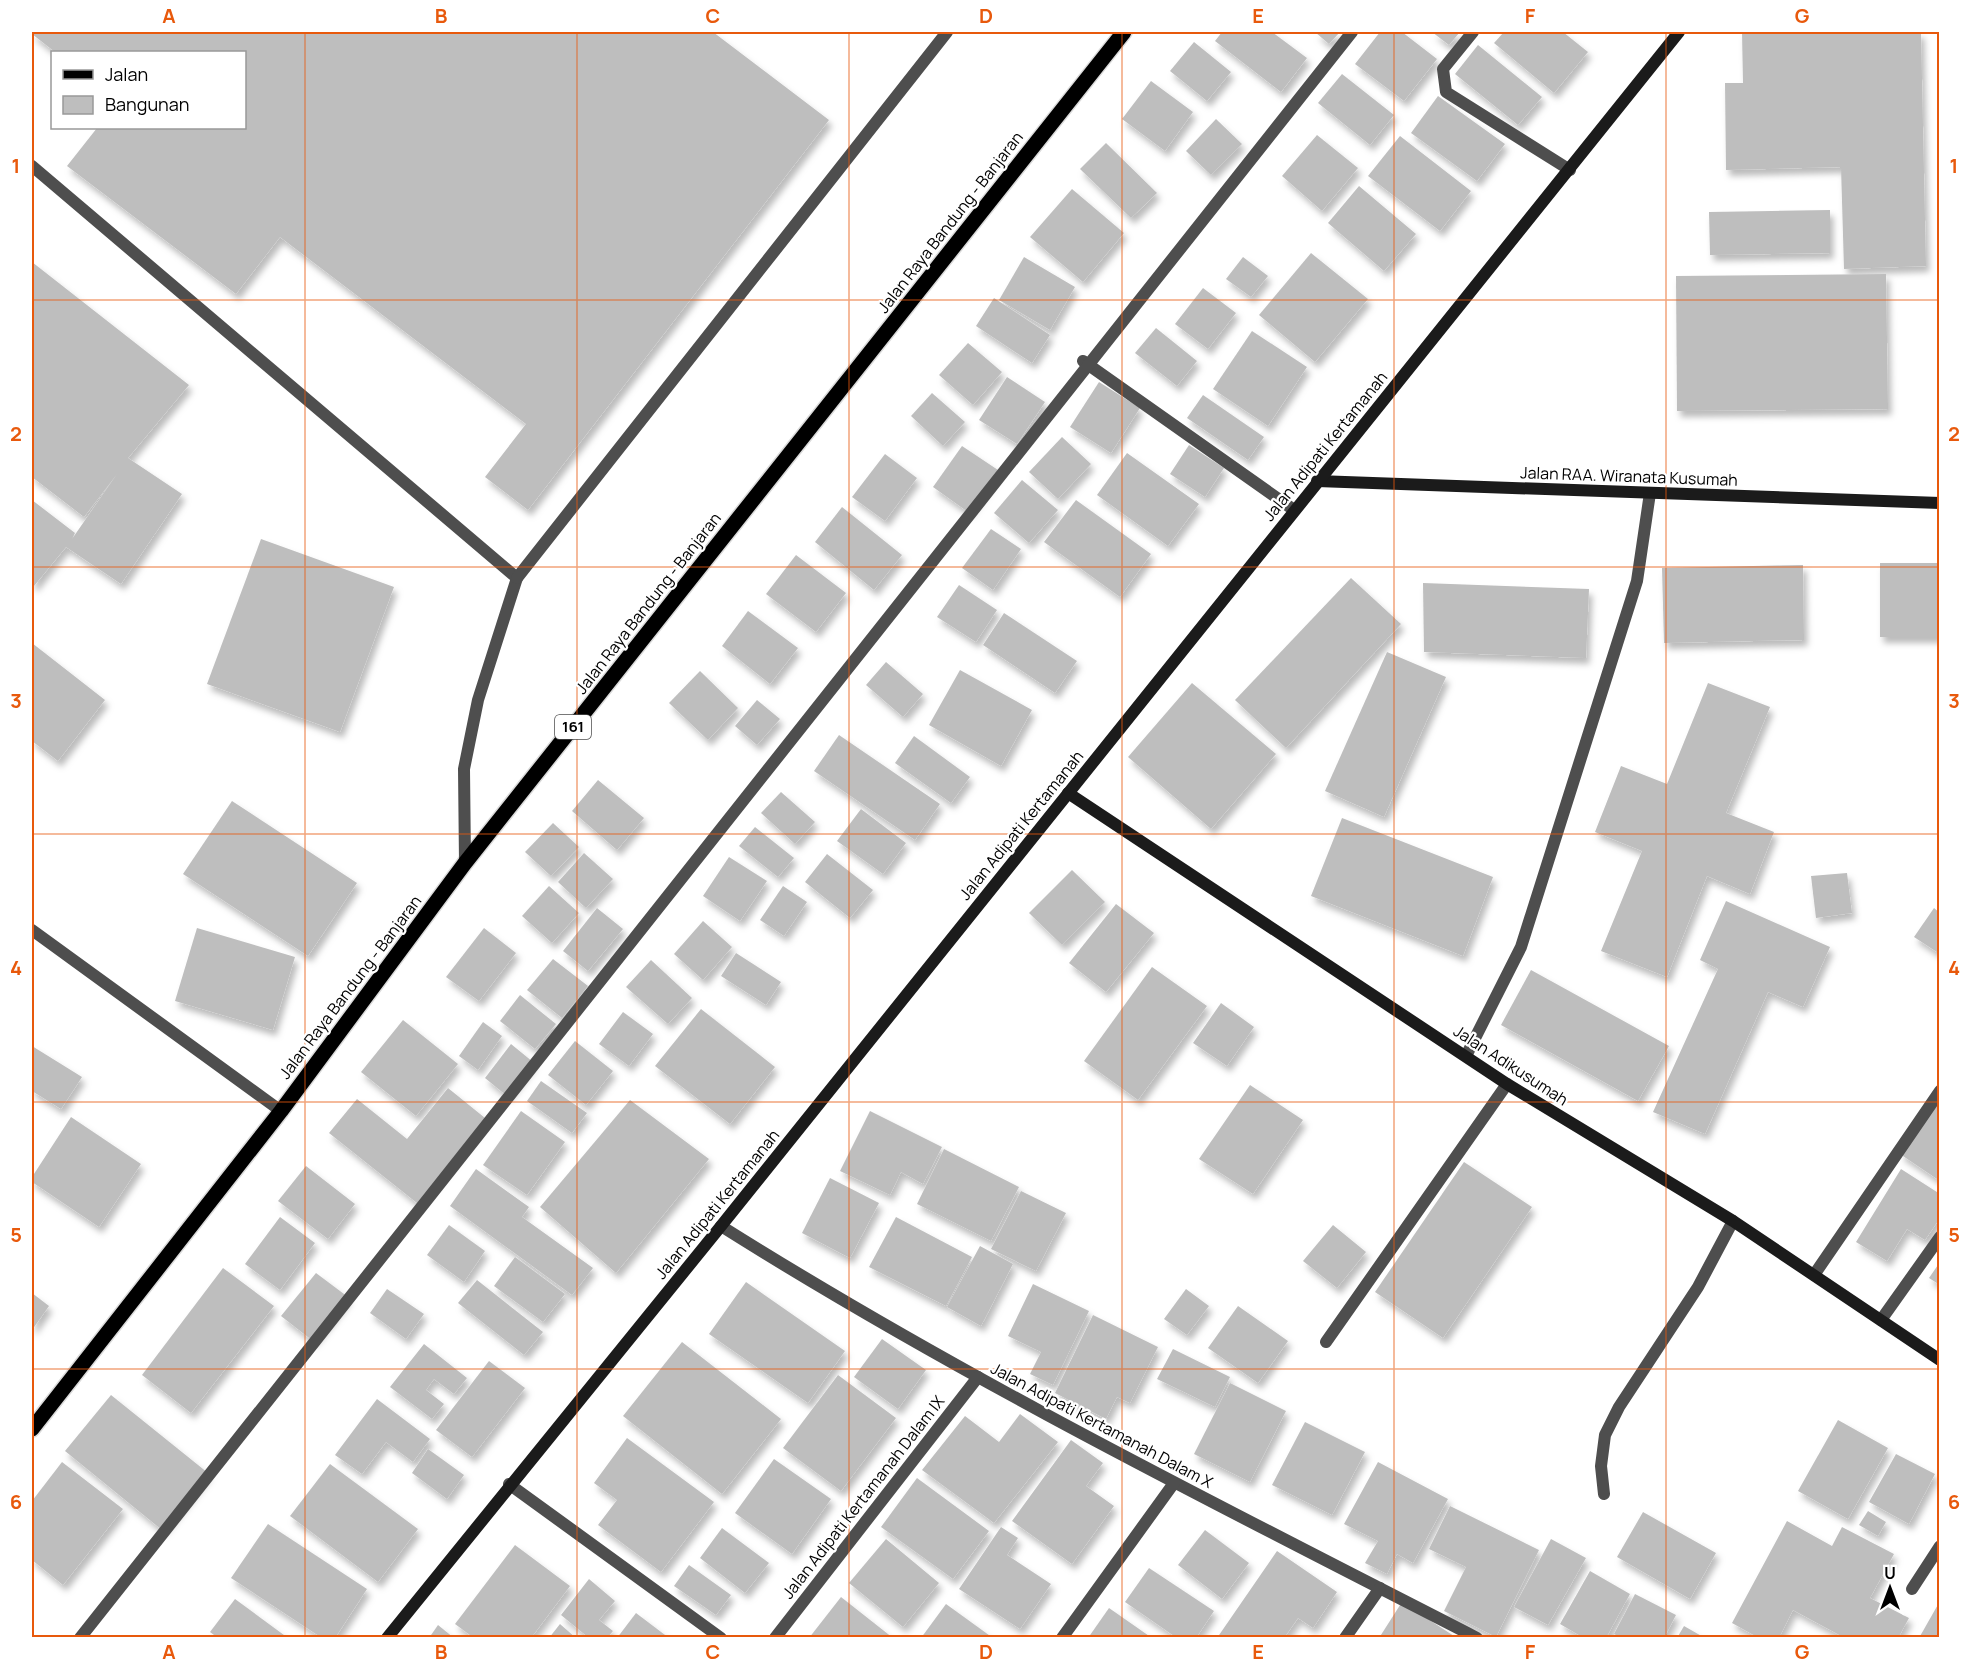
<svg xmlns="http://www.w3.org/2000/svg" width="1971" height="1669" font-family="Manrope,sans-serif">
  <defs>
    <filter id="shadow"><feDropShadow dx="3.5" dy="6" stdDeviation="3" flood-color="#0004"/></filter>
  </defs>
  <rect width="100%" height="100%" fill="#fff"/>
  <g fill="#bebebe" filter="url(#shadow)">
    <path d="M32,32h681l116,88 -301,390 -43,-33 41,-53 -246,-187 -44,57 -169,-128 30,-38h147v-76h-189l-23,-18z"/>
    <path d="M1222,32h50l35,26 -26,34 -66,-51z"/>
    <path d="M1315,32h25l-11,12z"/>
    <path d="M1380,32h22l35,27 -33,42 -49,-37z"/>
    <path d="M1432,32h28l-11,13z"/>
    <path d="M1504,32h59l25,20 -34,41 -60,-50z"/>
    <path d="M1742,32h179l5,234 -82,3 -3,-102 -115,3 -1,-87h18z"/>
    <path d="M1194,42l37,30 -24,29 -37,-30z"/>
    <path d="M1478,45l64,52 -24,28 -63,-51z"/>
    <path d="M1342,74l52,41 -24,30 -52,-42z"/>
    <path d="M1151,81l42,31 -28,39 -43,-32z"/>
    <path d="M1438,96l67,48 -28,37 -66,-48z"/>
    <path d="M1216,119l26,25 -31,31 -25,-24z"/>
    <path d="M1317,135l41,33 -36,43 -40,-35z"/>
    <path d="M1400,136l71,55 -31,40 -72,-55z"/>
    <path d="M1106,143l51,50 -26,25 -51,-49z"/>
    <path d="M1359,186l57,48 -32,37 -56,-48z"/>
    <path d="M1072,189l52,44 -41,49 -53,-45z"/>
    <path d="M1830,210v43l-120,2 -1,-43z"/>
    <path d="M1311,253l57,46 -53,63 -56,-47z"/>
    <path d="M1024,257l51,30 -25,43 -51,-30z"/>
    <path d="M1243,257l25,19 -17,21 -25,-18z"/>
    <path d="M32,262l157,123 -61,73 54,36 -61,90 -55,-37 -32,39 -2,-2v-84l43,33 -3,6 45,-65 -33,43 -52,-40z"/>
    <path d="M1886,274l2,135 -211,2 -1,-135z"/>
    <path d="M1203,288l33,25 -28,36 -33,-25z"/>
    <path d="M994,298l56,37 -18,28 -56,-37z"/>
    <path d="M1156,328l41,33 -20,25 -42,-33z"/>
    <path d="M1252,331l55,36 -39,59 -55,-37z"/>
    <path d="M968,343l34,29 -29,33 -34,-30z"/>
    <path d="M1007,377l38,25 -28,42 -38,-24z"/>
    <path d="M1099,382l41,26 -29,45 -41,-26z"/>
    <path d="M932,393l33,29 -22,24 -32,-30z"/>
    <path d="M1203,395l61,42 -16,23 -61,-42z"/>
    <path d="M1062,437l29,27 -33,35 -29,-27z"/>
    <path d="M1189,445l35,23 -19,29 -35,-23z"/>
    <path d="M962,446l36,24 -30,42 -35,-25z"/>
    <path d="M1127,453l72,51 -31,42 -71,-51z"/>
    <path d="M885,454l32,24 -32,43 -33,-24z"/>
    <path d="M1022,480l36,30 -29,33 -35,-30z"/>
    <path d="M1076,500l75,54 -31,43 -76,-55z"/>
    <path d="M842,507l60,48 -28,35 -59,-48z"/>
    <path d="M991,529l30,20 -28,41 -31,-22z"/>
    <path d="M261,539l133,48 -54,145 -133,-48z"/>
    <path d="M796,555l50,38 -30,39 -50,-38z"/>
    <rect x="1880" y="563" width="60" height="74"/>
    <path d="M1803,565l1,75 -140,3 -2,-75z"/>
    <path d="M1351,578l50,46 -115,124 -51,-48z"/>
    <path d="M1423,583l166,6 -3,69 -162,-6z"/>
    <path d="M959,585l38,25 -21,32 -39,-25z"/>
    <path d="M748,611l50,37 -28,36 -48,-38z"/>
    <path d="M1004,613l73,48 -22,32 -72,-48z"/>
    <path d="M32,643l73,57 -47,61 -26,-20z"/>
    <path d="M1387,652l59,25 -62,140 -59,-26z"/>
    <path d="M886,662l37,32 -20,23 -37,-32z"/>
    <path d="M960,670l72,40 -31,56 -72,-41z"/>
    <path d="M700,671l38,37 -30,32 -39,-37z"/>
    <path d="M1192,683l84,71 -65,75 -83,-72z"/>
    <path d="M1708,683l62,24 -44,106 48,19 -24,62 -43,-18 -40,101 -66,-26 41,-100 -47,-19 26,-66 46,18z"/>
    <path d="M757,700l23,19 -23,26 -22,-19z"/>
    <path d="M839,735l101,69 -25,36 -101,-69z"/>
    <path d="M914,736l56,41 -19,26 -56,-40z"/>
    <path d="M598,780l46,38 -27,32 -45,-39z"/>
    <path d="M781,792l34,30 -20,22 -34,-31z"/>
    <path d="M232,801l125,82 -49,73 -125,-82z"/>
    <path d="M861,809l45,34 -23,31 -46,-33z"/>
    <path d="M1342,818l151,59 -30,79 -152,-60z"/>
    <path d="M553,823l26,24 -28,29 -26,-24z"/>
    <path d="M755,827l39,31 -16,19 -39,-31z"/>
    <path d="M584,853l29,26 -27,29 -28,-26z"/>
    <path d="M827,854l46,36 -23,28 -45,-36z"/>
    <path d="M729,857l38,24 -27,40 -37,-25z"/>
    <path d="M1072,870l33,32 -43,43 -33,-32z"/>
    <path d="M1847,873l5,40 -36,5 -5,-42z"/>
    <path d="M549,886l30,27 -27,30 -30,-27z"/>
    <path d="M783,886l24,16 -23,34 -24,-16z"/>
    <path d="M1726,901l104,46 -27,60 -35,-15 -63,142 -52,-22 65,-143 -18,-9z"/>
    <path d="M1116,904l38,29 -48,59 -37,-29z"/>
    <path d="M597,908l26,21 -35,42 -25,-20z"/>
    <path d="M1934,908l6,5v41l-26,-17z"/>
    <path d="M703,921l29,26 -29,33 -29,-26z"/>
    <path d="M197,928l98,29 -22,73 -98,-29z"/>
    <path d="M484,928l32,25 -37,48 -33,-24z"/>
    <path d="M736,953l45,29 -15,23 -45,-29z"/>
    <path d="M553,959l35,27 -26,32 -35,-28z"/>
    <path d="M651,960l41,38 -24,26 -42,-37z"/>
    <path d="M1152,967l55,39 -69,94 -54,-39z"/>
    <path d="M1531,970l138,76 -31,55 -137,-76z"/>
    <path d="M520,995l36,29 -21,25 -35,-28z"/>
    <path d="M1221,1003l33,24 -27,39 -34,-23z"/>
    <path d="M701,1009l74,58 -45,57 -75,-58z"/>
    <path d="M623,1012l30,22 -24,32 -30,-22z"/>
    <path d="M403,1020l55,44 -42,52 -55,-44z"/>
    <path d="M483,1022l19,14 -24,34 -19,-14z"/>
    <path d="M575,1041l38,30 -27,34 -38,-30z"/>
    <path d="M511,1044l22,18 -26,34 -22,-18z"/>
    <path d="M32,1046l50,31 -21,32 -29,-18z"/>
    <path d="M541,1081l46,32 -15,20 -45,-32z"/>
    <path d="M1250,1085l53,35 -50,74 -54,-35z"/>
    <path d="M448,1088l37,30 -68,85 -88,-70 28,-34 50,40z"/>
    <path d="M1940,1096v85l-40,-27z"/>
    <path d="M630,1100l79,59 -93,114 -76,-66z"/>
    <path d="M521,1111l44,31 -38,53 -44,-30z"/>
    <path d="M870,1111l72,36 -19,37 -22,-12 -11,23 -50,-24z"/>
    <path d="M71,1117l70,47 -42,63 -67,-45v-5z"/>
    <path d="M944,1149l75,38 -28,54 -74,-37z"/>
    <path d="M1464,1162l68,45 -89,131 -68,-46z"/>
    <path d="M306,1166l49,38 -27,35 -50,-38z"/>
    <path d="M476,1169l53,38 -7,10 71,51 -21,27 -122,-89z"/>
    <path d="M1901,1169l39,25v24l-15,22 -18,-11 -20,32 -31,-19z"/>
    <path d="M830,1178l49,25 -29,55 -48,-25z"/>
    <path d="M1021,1191l45,22 -30,58 -45,-22z"/>
    <path d="M280,1217l35,26 -35,47 -35,-26z"/>
    <path d="M896,1217l76,40 -26,49 -77,-39z"/>
    <path d="M449,1225l36,26 -21,31 -37,-27z"/>
    <path d="M1333,1225l33,27 -29,36 -34,-27z"/>
    <path d="M980,1246l33,18 -32,62 -34,-19z"/>
    <path d="M515,1257l50,37 -22,28 -49,-36z"/>
    <path d="M1940,1262v23l-11,-7z"/>
    <path d="M223,1268l51,38 -83,107 -49,-38z"/>
    <path d="M316,1273l32,24 -35,44 -32,-25z"/>
    <path d="M477,1280l66,52 -19,23 -66,-52z"/>
    <path d="M746,1282l99,69 -37,52 -99,-69z"/>
    <path d="M1033,1284l56,27 -36,74 -23,-11 11,-22 -33,-16z"/>
    <path d="M387,1289l37,25 -18,25 -36,-26z"/>
    <path d="M1186,1289l23,17 -22,29 -23,-16z"/>
    <path d="M32,1293l17,13 -17,24z"/>
    <path d="M1238,1306l50,35 -30,42 -50,-35z"/>
    <path d="M1093,1315l65,32 -28,56 -13,-6 -11,22 -51,-26z"/>
    <path d="M882,1339l44,31 -28,39 -44,-32z"/>
    <path d="M682,1342l99,77 -59,75 -99,-78z"/>
    <path d="M424,1344l43,34 -13,16 -20,-15 -8,11 18,14 -12,15 -42,-32z"/>
    <path d="M1173,1349l57,28 -15,30 -58,-28z"/>
    <path d="M489,1361l36,27 -53,69 -36,-27z"/>
    <path d="M838,1375l58,43 -55,73 -58,-43z"/>
    <path d="M1230,1383l56,28 -36,71 -56,-28z"/>
    <path d="M111,1395l97,78 -46,57 -97,-79z"/>
    <path d="M377,1399l53,40 -17,23 -27,-20 -24,32 -27,-19z"/>
    <path d="M1020,1414l38,28 -64,81 -72,-53 43,-54 34,26z"/>
    <path d="M1838,1420l50,28 -40,71 -50,-28z"/>
    <path d="M1305,1422l60,30 -33,63 -60,-30z"/>
    <path d="M627,1438l87,64 -53,70 -63,-47 19,-25 -23,-17z"/>
    <path d="M1071,1440l32,23 -17,23 28,20 -42,58 -60,-43z"/>
    <path d="M428,1449l36,26 -17,24 -35,-26z"/>
    <path d="M1896,1454l39,20 -26,50 -40,-22z"/>
    <path d="M774,1459l57,40 -39,55 -57,-41z"/>
    <path d="M62,1462l61,47 -60,76 -31,-25v-59z"/>
    <path d="M1378,1462l70,37 -35,64 -16,-9 -10,20 -22,-11 13,-22 -34,-17z"/>
    <path d="M330,1464l88,65 -40,53 -88,-66z"/>
    <path d="M917,1478l72,53 -36,48 -72,-52z"/>
    <path d="M1450,1506l89,44 -43,87 -52,-26 22,-44 -37,-18z"/>
    <path d="M1868,1511l18,11 -8,14 -19,-11z"/>
    <path d="M1643,1512l73,41 -26,46 -73,-42z"/>
    <path d="M1787,1521l45,25 10,-19 52,27 -24,44 39,20 -11,20h-53l-52,-28 -14,28h-20l-27,-15z"/>
    <path d="M268,1524l99,65 -32,49h-13l-91,-60z"/>
    <path d="M1001,1527l17,11 -11,17 44,29 -31,45 -61,-40z"/>
    <path d="M722,1528l47,35 -24,30 -45,-35z"/>
    <path d="M1205,1530l44,33 -27,36 -44,-34z"/>
    <path d="M886,1539l53,44 -36,44 -54,-44z"/>
    <path d="M1551,1539l35,19 -38,67 -34,-18z"/>
    <path d="M515,1545l55,41 -39,52h-57l-19,-14z"/>
    <path d="M1277,1551l60,41 -24,36 -15,-10 -14,20h-67z"/>
    <path d="M689,1565l42,30 -15,20 -42,-29z"/>
    <path d="M1149,1568l65,43 -18,27h-19l-52,-36z"/>
    <path d="M1590,1571l40,23 -24,44h-22l-24,-14z"/>
    <path d="M589,1579l26,22 -16,19 14,11 -6,7h-18l-28,-23z"/>
    <path d="M1635,1594l41,21 -12,23h-42l-8,-4z"/>
    <path d="M841,1597l52,41h-84z"/>
    <path d="M235,1599l53,39h-70l-8,-6z"/>
    <path d="M1940,1601v37h-21z"/>
    <path d="M1402,1602l55,36h-78z"/>
    <path d="M946,1604l47,34h-72z"/>
    <path d="M1109,1608l43,30h-64z"/>
    <path d="M636,1613l33,25h-52z"/>
    <path d="M560,1624l16,14h-27z"/>
    <path d="M438,1625l16,13h-25z"/>
    <path d="M1684,1626l21,12h-28z"/>
  </g>
  <g fill="none" stroke-linecap="round" stroke-linejoin="round">
    <defs>
      <path id="primary" d="M32,1429l249,-318 184,-248 659,-831"/>
    </defs>
    <use href="#primary" stroke="#dbdbdb" stroke-width="18"/>
    <g stroke="#4e4e4e" stroke-width="12">
      <path d="M32,166l485,412 -39,122 -14,69 1,94"/>
      <path d="M517,578l430,-546"/>
      <path d="M1604,1494l-3,-28 4,-31 14,-28 79,-120 35,-66"/>
      <path d="M1912,1589l28,-43"/>
    </g>
    <g stroke="#4e4e4e" stroke-width="12">
      <path d="M1473,32l-30,37 3,23 124,78"/>
      <path d="M1083,361l211,149"/>
      <path d="M32,930l249,181"/>
      <path d="M1466,1056l55,-109 116,-366 13,-88"/>
      <path d="M721,1226c243,153 501,281 756,412"/>
      <path d="M1814,1275l126,-184"/>
      <path d="M1881,1320l59,-83"/>
      <path d="M1326,1342l181,-258"/>
      <path d="M509,1484l212,154"/>
      <path d="M80,1638l1272,-1606"/>
      <path d="M775,1638l203,-261"/>
      <path d="M1062,1638l112,-155"/>
      <path d="M1345,1638l35,-50"/>
    </g>
    <g stroke="#1b1b1b" stroke-width="12">
      <path d="M1317,481l623,22"/>
      <path d="M1068,793l439,291 226,137 207,139"/>
      <path d="M387,1638l334,-412 958,-1194"/>
    </g>
    <use href="#primary" stroke="#000" stroke-width="15"/>
  </g>
  <path fill="none" stroke="#e8590c" stroke-width="1.5" stroke-opacity="0.55" d="M305,32v1606M577,32v1606M849,32v1606M1122,32v1606M1394,32v1606M1666,32v1606M32,300h1908M32,567h1908M32,834h1908M32,1102h1908M32,1369h1908"/>
  <g text-anchor="middle" stroke-width="4.5" stroke-linejoin="round" paint-order="stroke">
    <rect fill="#fff" stroke="#4c4c4c" stroke-width="1.5" x="555" y="715" width="36" height="24" rx="4.5"/>
    <g font-size="15" font-weight="bold" fill="#000">
      <text x="573" y="732">161</text>
    </g>
    <g font-size="16" fill="#000" stroke="#fff">
      <text transform="translate(950 222) rotate(-52)" y="6">Jalan Raya Bandung - Banjaran</text>
      <text transform="translate(1325 446) rotate(-51)" y="6">Jalan Adipati Kertamanah</text>
      <text transform="translate(1629 476) rotate(2)" y="6">Jalan RAA. Wiranata Kusumah</text>
      <text transform="translate(648 603) rotate(-52)" y="6">Jalan Raya Bandung - Banjaran</text>
      <text transform="translate(1021 825) rotate(-51)" y="6">Jalan Adipati Kertamanah</text>
      <text transform="translate(350 987) rotate(-53)" y="6">Jalan Raya Bandung - Banjaran</text>
      <text transform="translate(1511 1065) rotate(33)" y="6">Jalan Adikusumah</text>
      <text transform="translate(717 1204) rotate(-51)" y="6">Jalan Adipati Kertamanah</text>
      <text transform="translate(1102 1425) rotate(28)" y="6">Jalan Adipati Kertamanah Dalam X</text>
      <text transform="translate(863 1497) rotate(-52)" y="6">Jalan Adipati Kertamanah Dalam IX</text>
    </g>
  </g>
  <rect width="1971" height="1669" fill="none" stroke="#ffffff" stroke-width="66"/>
  <rect x="51" y="51" width="195" height="78" fill="#ffffff" stroke="#999999" stroke-width="1.5"/>
  <rect x="63" y="70" width="30" height="9" fill="#000000" stroke="#999999" stroke-width="1.5"/>
  <text x="105" y="81" font-size="18" fill="#000000">Jalan</text>
  <rect x="63" y="96" width="30" height="18" fill="#bebebe" stroke="#999999" stroke-width="1.5"/>
  <text x="105" y="111" font-size="18" fill="#000000">Bangunan</text>
  <g transform="translate(1890 1588)" stroke="#ffffff" stroke-width="4.5" paint-order="stroke">
  <path d="M0-4.5L10 22L0 15L-10 22Z" fill="#000000"/>
  <text y="-9" font-size="16" font-weight="bold" text-anchor="middle" fill="#000000">U</text>
  </g>
  <rect x="33" y="33" width="1905" height="1603" fill="none" stroke="#e8590c" stroke-width="2"/>
  <g font-size="20" text-anchor="middle" font-weight="bold" fill="#e8590c">
    <text x="169" y="23">A</text>
    <text x="441" y="23">B</text>
    <text x="713" y="23">C</text>
    <text x="986" y="23">D</text>
    <text x="1258" y="23">E</text>
    <text x="1530" y="23">F</text>
    <text x="1802" y="23">G</text>
    <text x="16" y="173">1</text>
    <text x="1954" y="173">1</text>
    <text x="16" y="441">2</text>
    <text x="1954" y="441">2</text>
    <text x="16" y="708">3</text>
    <text x="1954" y="708">3</text>
    <text x="16" y="975">4</text>
    <text x="1954" y="975">4</text>
    <text x="16" y="1242">5</text>
    <text x="1954" y="1242">5</text>
    <text x="16" y="1509">6</text>
    <text x="1954" y="1509">6</text>
    <text x="169" y="1659">A</text>
    <text x="441" y="1659">B</text>
    <text x="713" y="1659">C</text>
    <text x="986" y="1659">D</text>
    <text x="1258" y="1659">E</text>
    <text x="1530" y="1659">F</text>
    <text x="1802" y="1659">G</text>
  </g>
</svg>
